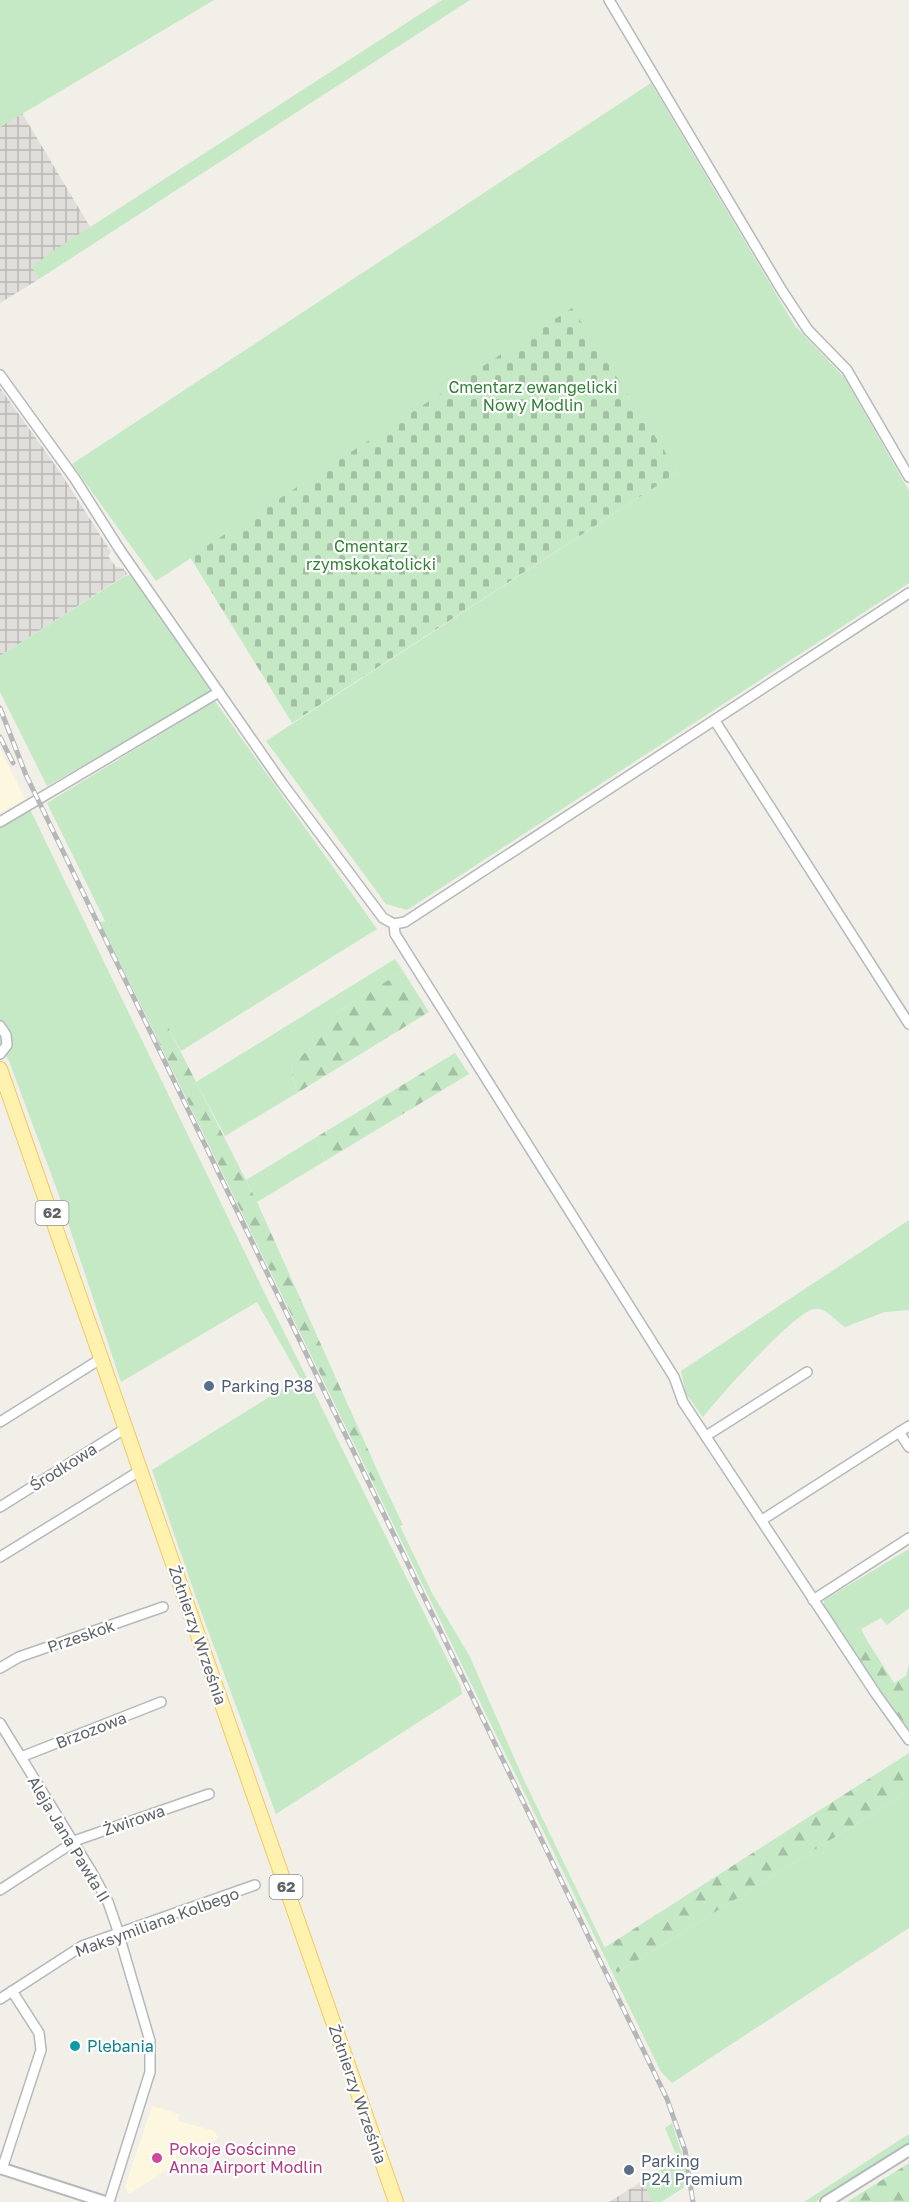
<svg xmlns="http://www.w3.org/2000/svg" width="909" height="2202" font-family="'Golos Text',sans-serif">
  <defs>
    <pattern id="industrial-grid" width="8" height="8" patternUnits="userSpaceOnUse" patternTransform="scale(1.5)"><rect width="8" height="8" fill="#e0deda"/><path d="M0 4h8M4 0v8" fill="none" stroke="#b9b8b5"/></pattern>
    <pattern id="forest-firs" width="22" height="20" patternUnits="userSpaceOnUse" patternTransform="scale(1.5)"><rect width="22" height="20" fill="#c5e8c5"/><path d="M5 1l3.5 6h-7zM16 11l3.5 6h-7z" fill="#a3c0a4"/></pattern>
    <pattern id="cemetery-stones" width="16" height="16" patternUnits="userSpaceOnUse" patternTransform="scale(1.5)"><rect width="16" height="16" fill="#c5e8c5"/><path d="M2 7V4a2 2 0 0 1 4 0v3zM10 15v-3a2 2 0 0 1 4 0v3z" fill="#a3c0a4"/></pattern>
  </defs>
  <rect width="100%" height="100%" fill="#f1efe8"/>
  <g fill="#fef7e0">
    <path d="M0,749l25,50 -25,14z"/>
    <path d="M152,2106l27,8 -1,7 37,10 3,7 -89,56 -4,-7z"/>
  </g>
  <g fill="url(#industrial-grid)">
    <path d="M22,113l68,114 -58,40 7,12 -39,24v-176z"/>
    <path d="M0,388l60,84 51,80 -3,4 8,11 7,1 4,6 -127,82z"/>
    <path d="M643,2181l9,21h-43z"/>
  </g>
  <g fill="#c5e8c5">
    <path d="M0,0h214l-214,127z"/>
    <path d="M442,0h28l-431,279 -7,-12 21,-16z"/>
    <path d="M651,83l144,243 49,51 65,114v92l-502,327 -21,-6 -120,-163 412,-269 -107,-163 -415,272 -84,-117z"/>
    <path d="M130,575l84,115 -59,36 -108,60 -47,-94v-36l125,-80z"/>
    <path d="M215,701l162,228 -196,122 -18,-33 -13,6 -50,-102 5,-1 -58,-118z"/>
    <path d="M26,801l239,493 195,391 2,9 -186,120 -77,-208 -47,-136 148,-92 -43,-76 -136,80 -64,-192 -48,-129 -9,-15v-229z"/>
    <path d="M395,959l8,12 -67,42 -6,12 -15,20 -22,17 -1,13 5,18 -72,43 -29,-54z"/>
    <path d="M315,1138l10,23 -68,41 -11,-22z"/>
    <path d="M909,1220v90l-24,2 -40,15c-10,-6 -19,-20 -31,-18 -22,5 -95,88 -111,108l-17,-23 -5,-23z"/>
    <path d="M383,1483l20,42 -3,1 32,67 37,62 54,123 94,195 292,-182v137l-237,155 -11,-11 -286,-585z"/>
    <path d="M909,1549v59l-22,17 -6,-7 -20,11 7,13 -15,9 -29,-43v-8z"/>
    <path d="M672,2123l11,35 5,27 -27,17h-9l-9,-21 35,-22 -13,-31z"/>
    <path d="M909,2134v9l-94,59h-11z"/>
  </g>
  <g fill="url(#forest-firs)">
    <path d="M403,971l26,41 -132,81 -5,-18 1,-13 22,-17 15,-20 6,-12z"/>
    <path d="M163,1017l94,185 126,281 -8,4 -225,-463z"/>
    <path d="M455,1053l14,21 -144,87 -10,-23z"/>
    <path d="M868,1642l26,41 12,-7 3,-12v67l-56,-80z"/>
    <path d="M909,1753v38l-292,182 -13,-25z"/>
    <path d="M909,2163v39h-62z"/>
  </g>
  <path fill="url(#cemetery-stones)" d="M572,308l106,164 -386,251 -102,-166z"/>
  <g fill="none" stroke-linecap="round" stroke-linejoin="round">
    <defs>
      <g id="minor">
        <path d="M609,0l172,289 27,41 39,40 62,107"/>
        <path d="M0,375l75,104 45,71 162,233 101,135 11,6 11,-2 504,-329"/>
        <path d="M715,721l194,303"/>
        <path d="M0,822l219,-130"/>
        <path d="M394,924l1,10 279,443 9,25 193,292 33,46"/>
        <path d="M0,1026l6,9 1,10 -7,9"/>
        <path d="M0,1422l102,-64"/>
        <path d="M899,1432l10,15"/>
        <path d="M706,1436l101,-64"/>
        <path d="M0,1507l126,-79"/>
        <path d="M762,1520l147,-94"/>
        <path d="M0,1557l141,-87"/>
        <path d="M813,1600l96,-62"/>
        <path d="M0,1668l19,-11 144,-50"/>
        <path d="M0,1723l91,148 17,31 8,23 34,116v31l-41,130"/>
        <path d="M21,1757l140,-55"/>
        <path d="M0,1890l77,-50 132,-46"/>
        <path d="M0,1999l82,-53 173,-61"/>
        <path d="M2,2169l39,-119 -2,-17 -27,-42"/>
      </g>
      <g id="tertiary">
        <path d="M0,2168l105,34"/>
        <path d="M826,2202l83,-52"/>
      </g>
      <path id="primary" d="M0,1069l396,1133"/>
    </defs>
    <use href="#minor" stroke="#b5b8bc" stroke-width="12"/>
    <use href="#tertiary" stroke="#b5b8bc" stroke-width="14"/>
    <use href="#primary" stroke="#f2c960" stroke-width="16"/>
    <use href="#minor" stroke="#fff" stroke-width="9"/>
    <use href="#tertiary" stroke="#fff" stroke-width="10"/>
    <use href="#primary" stroke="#fff2af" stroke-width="14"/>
    <defs>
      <g id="rail">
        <path d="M0,708l26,67 641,1324 18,51 8,52"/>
        <path d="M0,737l13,26"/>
      </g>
    </defs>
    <use href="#rail" stroke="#b6b7b8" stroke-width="5"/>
    <use href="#rail" stroke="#fff" stroke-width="3" stroke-dasharray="9" stroke-linecap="butt"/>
  </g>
  <g fill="#5c6f8a" stroke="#fff" stroke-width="2">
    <circle cx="209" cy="1386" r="6"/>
    <circle cx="629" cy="2170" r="6"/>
  </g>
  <circle fill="#0f9aa8" stroke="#fff" stroke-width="2" cx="75" cy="2046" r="6"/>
  <circle fill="#d1479c" stroke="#fff" stroke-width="2" cx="157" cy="2158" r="6"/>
  <g text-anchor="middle" stroke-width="4.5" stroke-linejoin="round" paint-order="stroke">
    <g fill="#fff" stroke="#8f9295" stroke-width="1.5">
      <rect x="35.5" y="1201" width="33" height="24" rx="4.5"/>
      <rect x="269.5" y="1875" width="33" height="24" rx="4.5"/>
    </g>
    <g font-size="15" font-weight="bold" fill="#5f6368">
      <text x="52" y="1218">62</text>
      <text x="286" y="1892">62</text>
    </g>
    <g font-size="16" fill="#348238" stroke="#fff">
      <text x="533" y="393">Cmentarz ewangelicki<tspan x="533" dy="18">Nowy Modlin</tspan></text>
      <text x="371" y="552">Cmentarz<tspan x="371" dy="18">rzymskokatolicki</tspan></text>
    </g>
    <g font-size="16" fill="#4e5e75" stroke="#fff" text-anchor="start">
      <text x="221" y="1392">Parking P38</text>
      <text x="641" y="2167">Parking<tspan x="641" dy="18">P24 Premium</tspan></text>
    </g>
    <g font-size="16" fill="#5f6368" stroke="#fff">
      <text transform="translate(63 1467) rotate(-32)" y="6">Środkowa</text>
      <text transform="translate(198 1635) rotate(71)" y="6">Żołnierzy Września</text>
      <text transform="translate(81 1636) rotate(-19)" y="6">Przeskok</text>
      <text transform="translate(91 1730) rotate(-21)" y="6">Brzozowa</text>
      <text transform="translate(134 1820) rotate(-19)" y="6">Żwirowa</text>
      <text transform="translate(69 1839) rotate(59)" y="6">Aleja Jana Pawła II</text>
      <text transform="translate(157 1922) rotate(-20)" y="6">Maksymiliana Kolbego</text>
      <text transform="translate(358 2094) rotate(71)" y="6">Żołnierzy Września</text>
    </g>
    <g font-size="16" fill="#0d838f" stroke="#fff" text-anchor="start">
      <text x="87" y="2052">Plebania</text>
    </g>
    <g font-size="16" fill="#b23c85" stroke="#fff" text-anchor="start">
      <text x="169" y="2155">Pokoje Gościnne<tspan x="169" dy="18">Anna Airport Modlin</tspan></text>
    </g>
  </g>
</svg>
